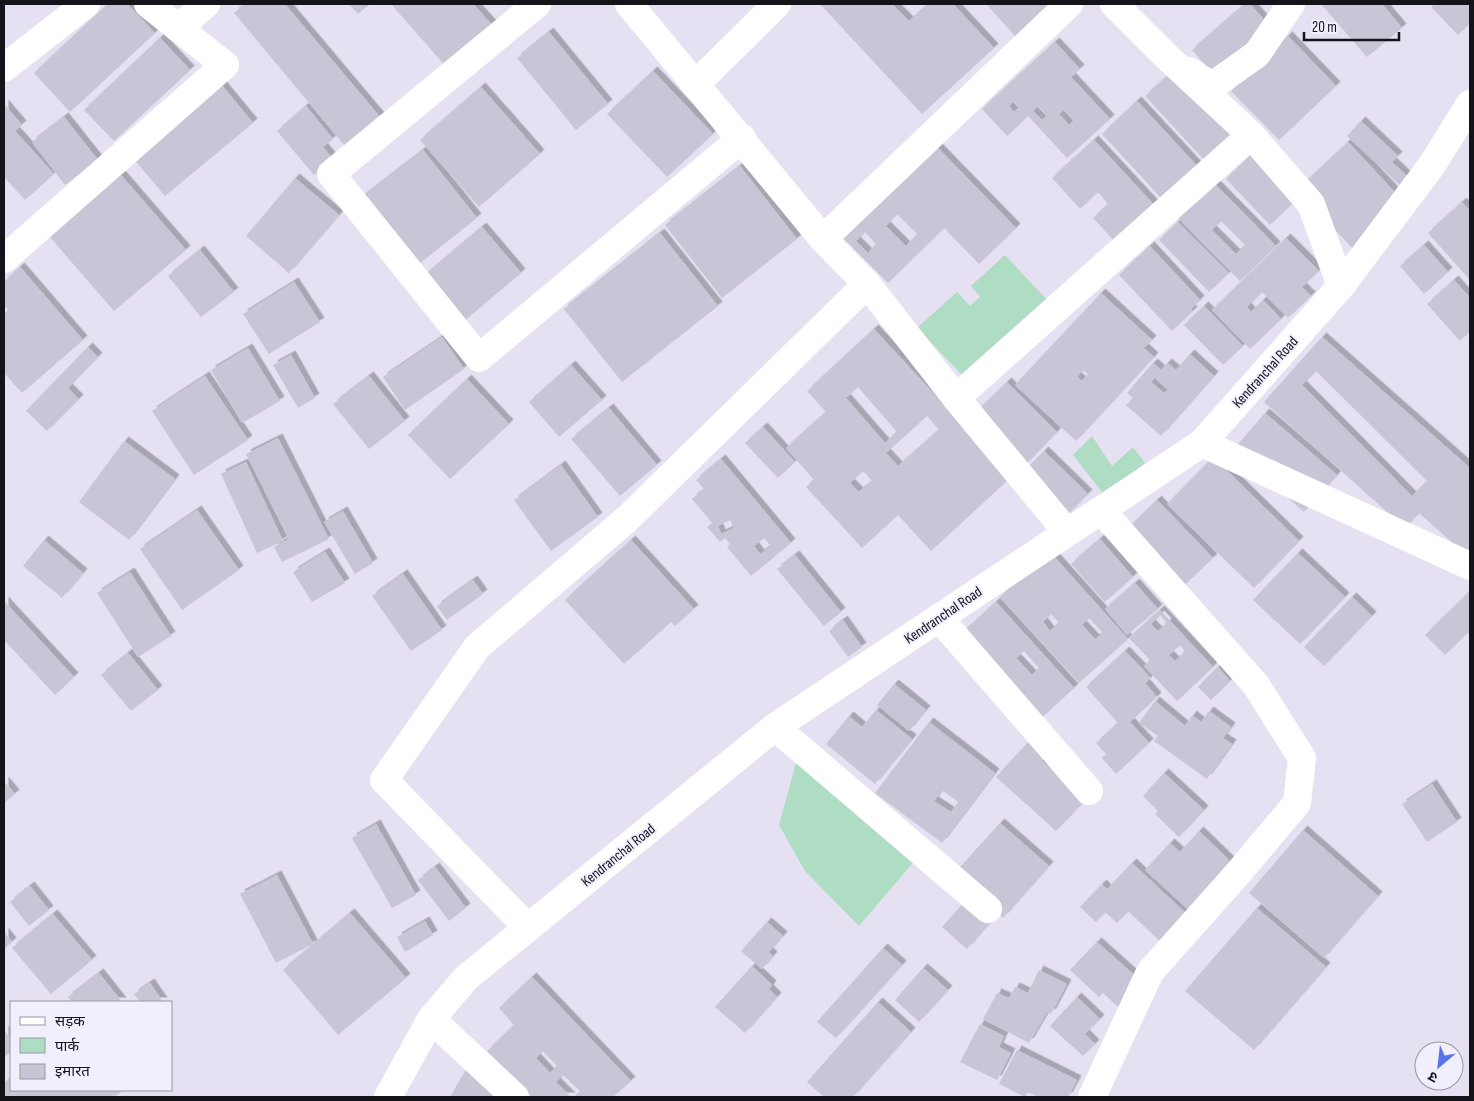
<svg xmlns="http://www.w3.org/2000/svg" width="1474" height="1101" font-family="'Sofia Sans Condensed','Noto Sans Devanagari',sans-serif">
  <defs>
    <filter id="shadow"><feDropShadow dx="4.5" dy="-4.5" stdDeviation="0" flood-color="#0004"/></filter>
  </defs>
  <rect width="100%" height="100%" fill="#e5e1f3"/>
  <g fill="#aeddc3">
    <path d="M1005,255l46,49 -83,77 -51,-53 40,-36 13,14 10,-9 -9,-11z"/>
    <path d="M1092,436l20,30 21,-19 12,16 -40,33 -32,-41z"/>
    <path d="M796,763l121,95 -58,68 -54,-55 -26,-46z"/>
  </g>
  <g fill="#c8c5d6" fill-rule="evenodd" filter="url(#shadow)">
    <path d="M108,4h19l28,29 -85,79 -36,-39z"/>
    <path d="M245,4h40l95,113 -35,29 -111,-133z"/>
    <path d="M349,4h21l-12,10z"/>
    <path d="M391,4h82l22,24 -47,41z"/>
    <path d="M820,4h72l17,17 19,-17h25l41,44 -72,66z"/>
    <path d="M986,4h71l-39,35z"/>
    <path d="M1245,4h5l21,24 -55,49 -24,-27z"/>
    <path d="M1321,4h61l20,24 -35,29z"/>
    <path d="M1435,4h35v19l-12,12 -27,-28z"/>
    <path d="M549,32l59,72 -32,26 -59,-72z"/>
    <path d="M1288,36l48,50 -57,54 -48,-49z"/>
    <path d="M160,38l30,32 -76,71 -30,-31z"/>
    <path d="M1055,42l25,27 -9,8 39,42 -43,39 -39,-42 -21,20 -25,-27zM1013,102l6,5 -5,5 -5,-6zM1038,106l9,10 -5,4 -9,-9zM1064,110l10,10 -5,5 -10,-11z"/>
    <path d="M653,71l60,63 -46,43 -60,-63z"/>
    <path d="M1172,72l60,65 -27,24 -60,-65z"/>
    <path d="M220,83l33,40 -88,73 -33,-39z"/>
    <path d="M481,87l59,67 -61,53 -59,-67z"/>
    <path d="M1137,101l61,66 -36,32 -60,-65z"/>
    <path d="M4,104l18,21 -7,6 39,43 -29,26 -21,-23z"/>
    <path d="M306,106l27,33 -10,8 10,12 -19,16 -37,-44z"/>
    <path d="M64,117l34,43 -33,25 -33,-43z"/>
    <path d="M1361,121l37,35 -6,6 21,20 -8,8 -58,-54z"/>
    <path d="M1094,140l63,68 -40,36 -24,-26 15,-14 -10,-12 -18,17 -28,-31z"/>
    <path d="M1348,142l55,59 -47,51 -59,-62z"/>
    <path d="M936,146l80,82 -37,36 -35,-36 -56,55 -45,-45zM897,214l20,20 -11,12 -20,-20zM865,232l11,12 -8,9 -12,-12z"/>
    <path d="M423,150l54,68 -63,50 -54,-69z"/>
    <path d="M1256,150l44,46 -30,29 -44,-46z"/>
    <path d="M740,166l57,73 -75,59 -57,-73z"/>
    <path d="M121,175l65,75 -72,61 -65,-75z"/>
    <path d="M295,178l44,37 -50,58 -43,-37z"/>
    <path d="M1211,180l65,66 -36,35 -65,-66zM1221,221l24,24 -9,9 -24,-24z"/>
    <path d="M1462,202l8,9v69l-42,-47z"/>
    <path d="M1178,222l51,51 -20,19 -50,-52z"/>
    <path d="M482,227l39,46 -58,49 -39,-46z"/>
    <path d="M660,233l58,73 -96,76 -58,-73z"/>
    <path d="M1286,238l33,33 -17,16 9,9 -23,22 -26,-26 -15,15 4,5 12,-12 18,19 -31,30 -38,-39z"/>
    <path d="M1424,245l24,27 -24,22 -24,-28z"/>
    <path d="M1150,246l50,54 -9,9 2,2 -21,20 -53,-56z"/>
    <path d="M200,250l34,42 -33,25 -33,-41z"/>
    <path d="M20,267l63,73 -61,53 -18,-20v-59l4,-4 -4,-5v-23z"/>
    <path d="M1454,280l16,18v33l-10,10 -33,-37z"/>
    <path d="M294,282l26,40 -51,32 -26,-40z"/>
    <path d="M1101,293l51,47 -8,8 10,9 -78,84 -61,-56zM1083,370l5,4 -6,7 -5,-4z"/>
    <path d="M1204,306l39,40 -20,19 -39,-40z"/>
    <path d="M874,329l137,148 -80,74 -33,-36 -36,33 -56,-61 8,-7 -28,-32 40,-36 -19,-21zM858,387l39,45 -12,11 -39,-45zM927,416l12,14 -41,36 -12,-13zM863,471l9,10 -13,11 -9,-9z"/>
    <path d="M442,337l22,32 -59,41 -22,-33z"/>
    <path d="M1322,337l148,131v81l-5,5 -46,-41 -14,15 -141,-126zM1316,371l111,110 -15,15 -110,-111z"/>
    <path d="M88,347l10,10 -30,31 11,11 -32,32 -21,-20z"/>
    <path d="M248,348l32,53 -38,22 -31,-53z"/>
    <path d="M1190,354l24,22 -53,60 -35,-31 7,-7 -6,-5 26,-30 8,7 6,-7 9,7zM1155,378l13,12 -4,3 -13,-11z"/>
    <path d="M291,355l24,43 -17,10 -25,-43z"/>
    <path d="M571,365l31,35 -43,37 -30,-35z"/>
    <path d="M205,376l43,64 -54,35 -42,-64z"/>
    <path d="M369,376l36,45 -36,28 -36,-45z"/>
    <path d="M467,379l42,45 -59,55 -42,-44z"/>
    <path d="M1007,382l50,50 -32,33 -51,-51z"/>
    <path d="M609,408l48,57 -37,31 -49,-57z"/>
    <path d="M1265,413l72,62 -33,37 -71,-62z"/>
    <path d="M763,427l32,35 -17,16 -33,-35z"/>
    <path d="M278,438l51,101 -47,23 -8,-15 15,-8 -43,-85z"/>
    <path d="M124,441l51,38 -46,61 -50,-38z"/>
    <path d="M1044,451l44,43 -23,23 -44,-42z"/>
    <path d="M1213,457l86,84 -45,47 -87,-84z"/>
    <path d="M721,459l70,84 -40,33 -24,-29 3,-3 -5,-6 -5,4 -13,-15 5,-4 -20,-24 12,-10 -8,-9zM730,520l4,8 -13,6 -3,-8zM764,538l7,8 -11,8 -6,-8z"/>
    <path d="M246,462l37,79 -26,12 -36,-79z"/>
    <path d="M561,465l37,52 -47,34 -37,-51z"/>
    <path d="M1157,500l56,58 -33,31 -56,-57z"/>
    <path d="M197,510l42,60 -57,40 -42,-61z"/>
    <path d="M343,511l30,52 -18,11 -31,-52z"/>
    <path d="M1100,539l33,38 -28,25 -34,-38z"/>
    <path d="M44,540l39,33 -21,25 -39,-32z"/>
    <path d="M631,540l63,69 -19,17 -4,-4 -47,42 -59,-64z"/>
    <path d="M325,552l20,31 -33,19 -19,-30z"/>
    <path d="M1050,552l78,87 -49,44 -79,-86zM1051,614l8,9 -9,8 -7,-9zM1089,618l14,15 -8,6 -13,-14z"/>
    <path d="M1298,553l47,44 -45,47 -47,-44z"/>
    <path d="M795,555l46,57 -17,14 -47,-57z"/>
    <path d="M130,572l41,64 -33,21 -41,-64z"/>
    <path d="M403,574l39,56 -31,21 -39,-55z"/>
    <path d="M473,580l10,14 -36,26 -10,-14z"/>
    <path d="M1135,583l23,26 -31,26 -22,-26z"/>
    <path d="M1470,591v45l-3,-3 -22,22 -20,-20z"/>
    <path d="M1352,597l20,19 -48,50 -20,-19z"/>
    <path d="M4,601l70,76 -19,18 -51,-55z"/>
    <path d="M996,602l78,86 -36,33 -78,-86zM1024,651l15,17 -7,7 -16,-17z"/>
    <path d="M1160,610l53,57 -36,34 -33,-35 6,-6 -21,-22zM1160,615l7,8 -9,8 -7,-7zM1180,645l5,7 -10,9 -6,-6z"/>
    <path d="M843,620l19,27 -14,10 -19,-26z"/>
    <path d="M1125,651l26,27 -6,5 12,14 -27,25 19,21 -33,31 -14,-16 4,-4 -10,-11 22,-20 -32,-36z"/>
    <path d="M128,653l30,37 -27,21 -30,-36z"/>
    <path d="M1218,667l12,14 -19,19 -13,-13z"/>
    <path d="M894,684l32,26 -17,21 -32,-26z"/>
    <path d="M1155,701l30,25 7,-11 9,7 8,-11 22,16 -8,11 9,6 -25,35 -53,-38 4,-5 -19,-13z"/>
    <path d="M876,710l36,29 -37,45 -49,-40 23,-28 13,11z"/>
    <path d="M929,722l66,51 -53,70 -67,-50zM942,790l16,12 -7,10 -17,-11z"/>
    <path d="M1030,740l17,15 -5,6 43,39 -29,31 -60,-54z"/>
    <path d="M1164,773l40,37 -25,27 -24,-23 3,-3 -15,-15z"/>
    <path d="M4,781l11,13 -11,9z"/>
    <path d="M1432,784l25,38 -30,20 -25,-38z"/>
    <path d="M1000,823l49,43 -46,52 -49,-44z"/>
    <path d="M376,824l40,71 -24,13 -40,-70z"/>
    <path d="M1303,830l75,66 -54,62 -75,-65z"/>
    <path d="M1199,831l31,30 -18,20 5,6 -25,26 -47,-43 25,-27 10,9z"/>
    <path d="M1132,863l60,56 -26,28 -38,-36 -11,12 -12,-11 -9,10 -16,-15 22,-23 5,5z"/>
    <path d="M435,867l31,41 -17,13 -31,-41z"/>
    <path d="M277,875l36,69 -37,19 -36,-69z"/>
    <path d="M30,886l19,24 -20,16 -19,-24z"/>
    <path d="M969,897l25,21 -27,31 -25,-22z"/>
    <path d="M1257,908l69,59 -72,83 -69,-59z"/>
    <path d="M350,913l56,65 -68,57 -55,-65z"/>
    <path d="M53,914l39,46 -41,34 -39,-46z"/>
    <path d="M425,921l8,14 -28,17 -8,-15z"/>
    <path d="M767,922l16,14 -14,16 4,4 -11,13 -21,-18z"/>
    <path d="M4,932l8,10 -8,7z"/>
    <path d="M1097,942l45,40 -24,25 -15,-14 -4,4 -29,-27z"/>
    <path d="M883,948l19,17 -66,73 -19,-16z"/>
    <path d="M752,966l20,19 -3,4 8,8 -32,36 -30,-26z"/>
    <path d="M923,968l25,22 -29,32 -24,-22z"/>
    <path d="M1039,970l28,14 -16,30 -4,-2 -18,31 -46,-24 14,-26 12,5 6,-11 13,6z"/>
    <path d="M99,973l23,29h-50l-4,-5z"/>
    <path d="M532,977l99,104 -18,16h-39l6,-6 -17,-16 -7,7 15,15h-39l-45,-46 27,-26 -15,-17zM543,1051l14,15 -7,7 -14,-15z"/>
    <path d="M150,983l13,19h-23l-6,-8z"/>
    <path d="M1077,997l23,22 -15,15 10,10 -12,12 -33,-30z"/>
    <path d="M878,1002l33,30 -58,65h-29l-17,-15z"/>
    <path d="M980,1024l24,12 -5,11 12,6 -14,27 -37,-18z"/>
    <path d="M4,1030l7,9v12l-7,7z"/>
    <path d="M1017,1050l60,30 -9,17h-30l-10,-5 -3,5 -26,-13z"/>
    <path d="M468,1066l25,14 -6,10 13,7h-50z"/>
    <path d="M11,1077v13h112l-8,7h-111v-14z"/>
  </g>
  <g fill="none" stroke-linecap="round" stroke-linejoin="round">
    <g stroke="#fff" stroke-width="28">
      <path d="M537,4l-206,170 148,184 263,-220"/>
      <path d="M629,4l194,235 44,45 89,114 111,134"/>
      <path d="M1114,4l52,52 85,79 60,69 30,82"/>
      <path d="M178,28l28,-24"/>
      <path d="M4,68l82,-64"/>
      <path d="M1189,71l23,15 45,-32 34,-50"/>
      <path d="M695,85l82,-81"/>
      <path d="M823,239l246,-235"/>
      <path d="M4,259l221,-194 -77,-61"/>
      <path d="M956,398l295,-263"/>
      <path d="M1202,443l268,123"/>
      <path d="M939,618l150,173"/>
      <path d="M775,727l213,182"/>
      <path d="M528,928l-144,-148 93,-133 150,-128 240,-235"/>
      <path d="M431,1019l84,78"/>
      <path d="M388,1097l43,-78 35,-41 309,-251 427,-284 139,-157 91,-121 38,-61"/>
      <path d="M1092,1097l58,-125 90,-101 57,-68 5,-45 -46,-73 -155,-175"/>
    </g>
  </g>
  <g text-anchor="middle" stroke-width="4" stroke-linejoin="round" paint-order="stroke">
    <g font-size="15" fill="#141319" stroke="#f2effd">
      <text transform="translate(1265 372) rotate(-48)" y="5">Kendranchal Road</text>
      <text transform="translate(943 615) rotate(-34)" y="5">Kendranchal Road</text>
      <text transform="translate(618 855) rotate(-39)" y="5">Kendranchal Road</text>
    </g>
  </g>
  <rect width="1474" height="1101" fill="none" stroke="#141319" stroke-width="10"/>
  <rect x="10" y="1001" width="162" height="90" fill="#f2effd" stroke="#9997a2"/>
  <rect x="20" y="1017" width="25" height="8" fill="#ffffff" stroke="#9997a2"/>
  <text x="55" y="1026" font-size="15" fill="#141319">सड़क</text>
  <rect x="20" y="1038" width="25" height="15" fill="#aeddc3" stroke="#9997a2"/>
  <text x="55" y="1051" font-size="15" fill="#141319">पार्क</text>
  <rect x="20" y="1064" width="25" height="15" fill="#c8c5d6" stroke="#9997a2"/>
  <text x="55" y="1076" font-size="15" fill="#141319">इमारत</text>
  <g transform="translate(1439 1066) rotate(208)"><circle r="24" fill="#f2effd" stroke="#9997a2"/>
  <path d="M0-4L9 19L0 12L-9 19Z" fill="#5873e9"/>
  <text y="-8" font-size="14" font-weight="bold" text-anchor="middle" fill="#141319">उ</text>
  </g>
  <path d="M1304 32v8h95v-8" fill="none" stroke="#141319" stroke-width="2.5"/>
  <text x="1312" y="32" font-size="15" fill="#141319" stroke="#f2effd" stroke-width="4" paint-order="stroke">20 m</text>
</svg>
